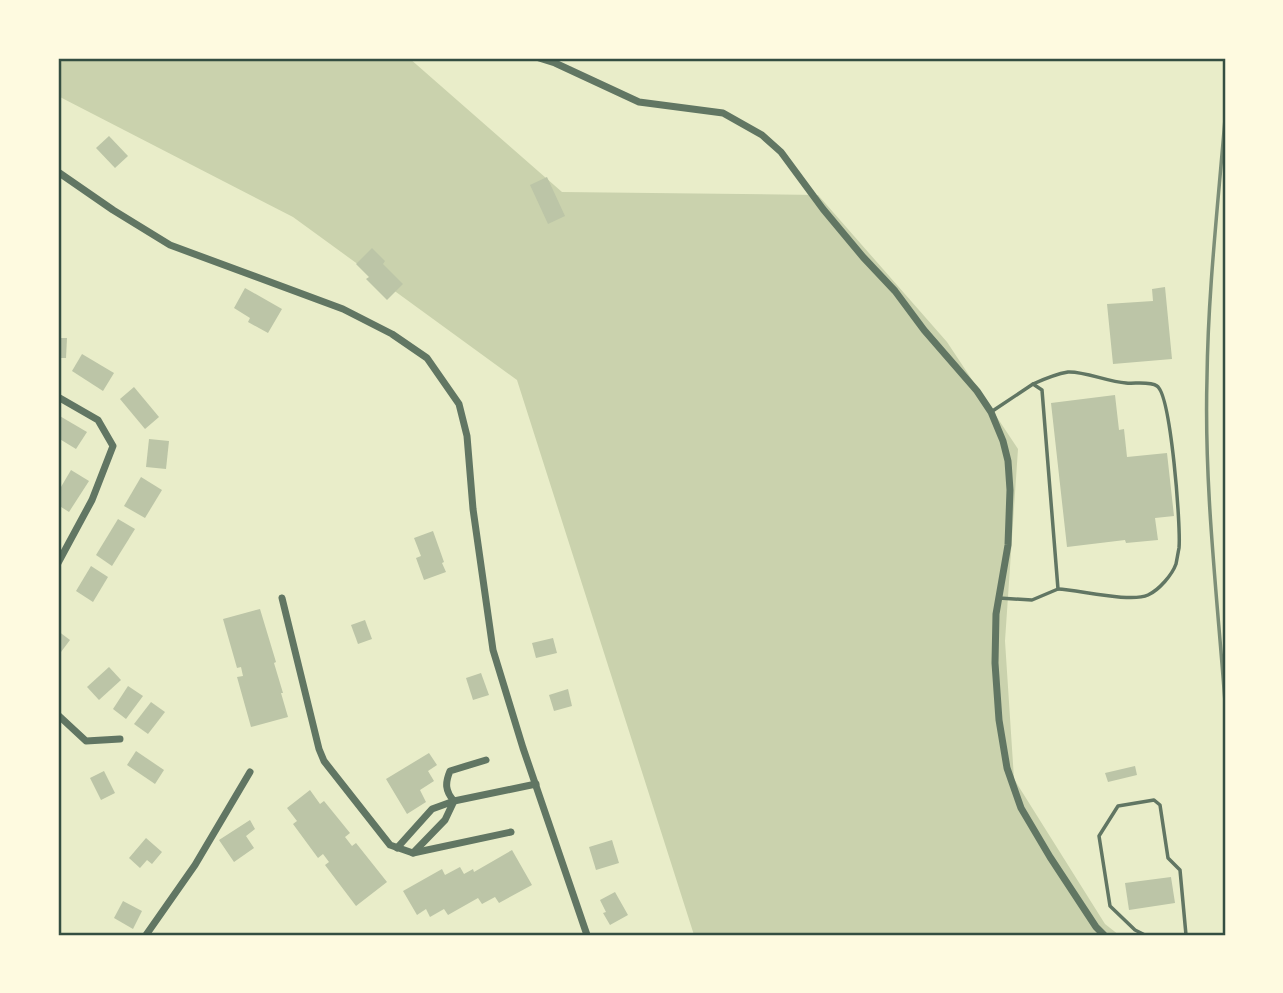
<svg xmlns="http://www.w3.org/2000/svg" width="1283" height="993" font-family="Helvetica,sans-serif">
  <rect width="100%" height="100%" fill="#e9edc9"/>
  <path fill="#cad2ad" d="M58,58h351l153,134 256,3 129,147 71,107 -13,192 9,138 91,145 14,11h-425l-177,-555 -224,-163 -235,-121z"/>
  <g fill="#bcc5a7">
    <path d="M109,136l19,20 -13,12 -19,-20z"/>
    <path d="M547,177l18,39 -17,8 -18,-39z"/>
    <path d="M372,248l13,13 -2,3 20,20 -16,16 -21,-21 3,-2 -13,-13z"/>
    <path d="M1165,287l7,72 -59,5 -6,-60 46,-3 -1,-12z"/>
    <path d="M245,288l37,21 -14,24 -20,-11 2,-4 -16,-10z"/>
    <path d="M58,338h9l-1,20h-8z"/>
    <path d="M82,354l32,19 -11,18 -31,-20z"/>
    <path d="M134,387l25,30 -14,12 -25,-30z"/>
    <path d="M1115,395l4,35 5,-1 3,28 40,-4 7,63 -19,2 3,22 -32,3 -1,-3 -58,7 -16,-144z"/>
    <path d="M58,415l29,17 -11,17 -18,-11z"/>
    <path d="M149,439l20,2 -3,28 -20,-2z"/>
    <path d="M71,470l18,11 -20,31 -11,-7v-13z"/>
    <path d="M141,477l21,13 -17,28 -21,-12z"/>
    <path d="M118,519l17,10 -23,37 -16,-11z"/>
    <path d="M433,531l11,31 -2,1 4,9 -22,8 -8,-22 5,-2 -7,-18z"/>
    <path d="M91,566l17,11 -15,25 -17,-11z"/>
    <path d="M260,609l16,53 -2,1 9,30h-2l7,24 -37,10 -14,-50 6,-1 -2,-9 -4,1 -14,-49z"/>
    <path d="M365,620l7,19 -14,5 -7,-19z"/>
    <path d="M58,631l12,9 -12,16z"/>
    <path d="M553,638l4,15 -21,5 -4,-15z"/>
    <path d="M109,667l12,13 -22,20 -12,-13z"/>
    <path d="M481,673l8,22 -16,5 -7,-22z"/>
    <path d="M128,686l15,10 -17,23 -13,-10z"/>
    <path d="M568,689l4,17 -18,5 -5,-16z"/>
    <path d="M151,702l14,10 -17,22 -14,-10z"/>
    <path d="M136,751l28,19 -9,14 -28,-19z"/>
    <path d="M429,753l8,12 -9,6 6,10 -14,9 6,12 -19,12 -21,-35z"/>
    <path d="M1135,766l2,9 -29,7 -3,-9z"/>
    <path d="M104,771l11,22 -14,7 -11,-22z"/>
    <path d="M310,790l10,14 4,-3 26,32 -5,4 7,9 4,-3 31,39 -31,24 -31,-41 4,-3 -6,-8 -5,4 -25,-34 4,-3 -10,-13z"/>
    <path d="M250,820l5,9 -9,7 8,12 -20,14 -15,-22z"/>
    <path d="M146,838l16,14 -10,12 -5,-4 -7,8 -11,-10z"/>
    <path d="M612,840l7,23 -23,7 -7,-23z"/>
    <path d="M512,850l20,35 -33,18 -4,-6 -13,7 -4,-6 -30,17 -4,-6 -14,8 -4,-8 -9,6 -14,-24 39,-22 3,6 15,-8 4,7 9,-5 1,3z"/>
    <path d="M1171,877l4,26 -46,7 -4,-27z"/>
    <path d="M615,892l13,23 -18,10 -7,-12 3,-1 -6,-12z"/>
    <path d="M123,901l19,10 -9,18 -19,-11z"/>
  </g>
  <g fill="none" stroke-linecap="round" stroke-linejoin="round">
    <g stroke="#617663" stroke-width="3.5">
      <path d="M1033,384c11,-5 23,-10 35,-12 16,-1 40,10 58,11 8,1 24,-2 31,3 14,9 24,141 22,162 -1,5 -2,11 -3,16 -4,11 -17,26 -28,31 -17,8 -69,-5 -90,-6"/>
      <path d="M991,412l42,-28 9,6 16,199 -26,11 -33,-2"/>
      <path d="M1145,935l-10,-5 -25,-24 -11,-70 19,-30 36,-6 6,5 8,53 12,12 6,65"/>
    </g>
    <g stroke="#617663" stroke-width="7">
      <path d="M539,58l16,5 84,39 84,11 39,22 19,17 42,57 40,48 32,34 29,39 53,61 14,21 12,29 5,20 2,29 -2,55 -12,69 -1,49 4,57 8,48 14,40 29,49 46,70 8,8"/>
      <path d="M58,172l55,38 57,35 173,64 49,25 35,24 32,46 8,32 6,73 20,141 30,98 64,187"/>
      <path d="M58,397l40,23 15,26 -21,54 -34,63"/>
      <path d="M282,598l37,151 5,12 66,84 23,8"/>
      <path d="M58,715l28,26 34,-2"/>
      <path d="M454,801c-9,-10 -9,-18 -4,-30l36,-11"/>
      <path d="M397,848l35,-39 22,-8 82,-17"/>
      <path d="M414,852l31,-32 9,-19"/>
      <path d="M413,853l98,-21"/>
      <path d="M146,935l49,-70 55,-93"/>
    </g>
    <path stroke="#7c8e77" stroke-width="3.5" d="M1225,119c-7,86 -17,173 -18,259 -3,108 10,216 18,324"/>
  </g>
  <rect width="1283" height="993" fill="none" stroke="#fefae0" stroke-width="119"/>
  <rect x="60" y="60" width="1164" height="874" fill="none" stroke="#344e41" stroke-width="2.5"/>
</svg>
